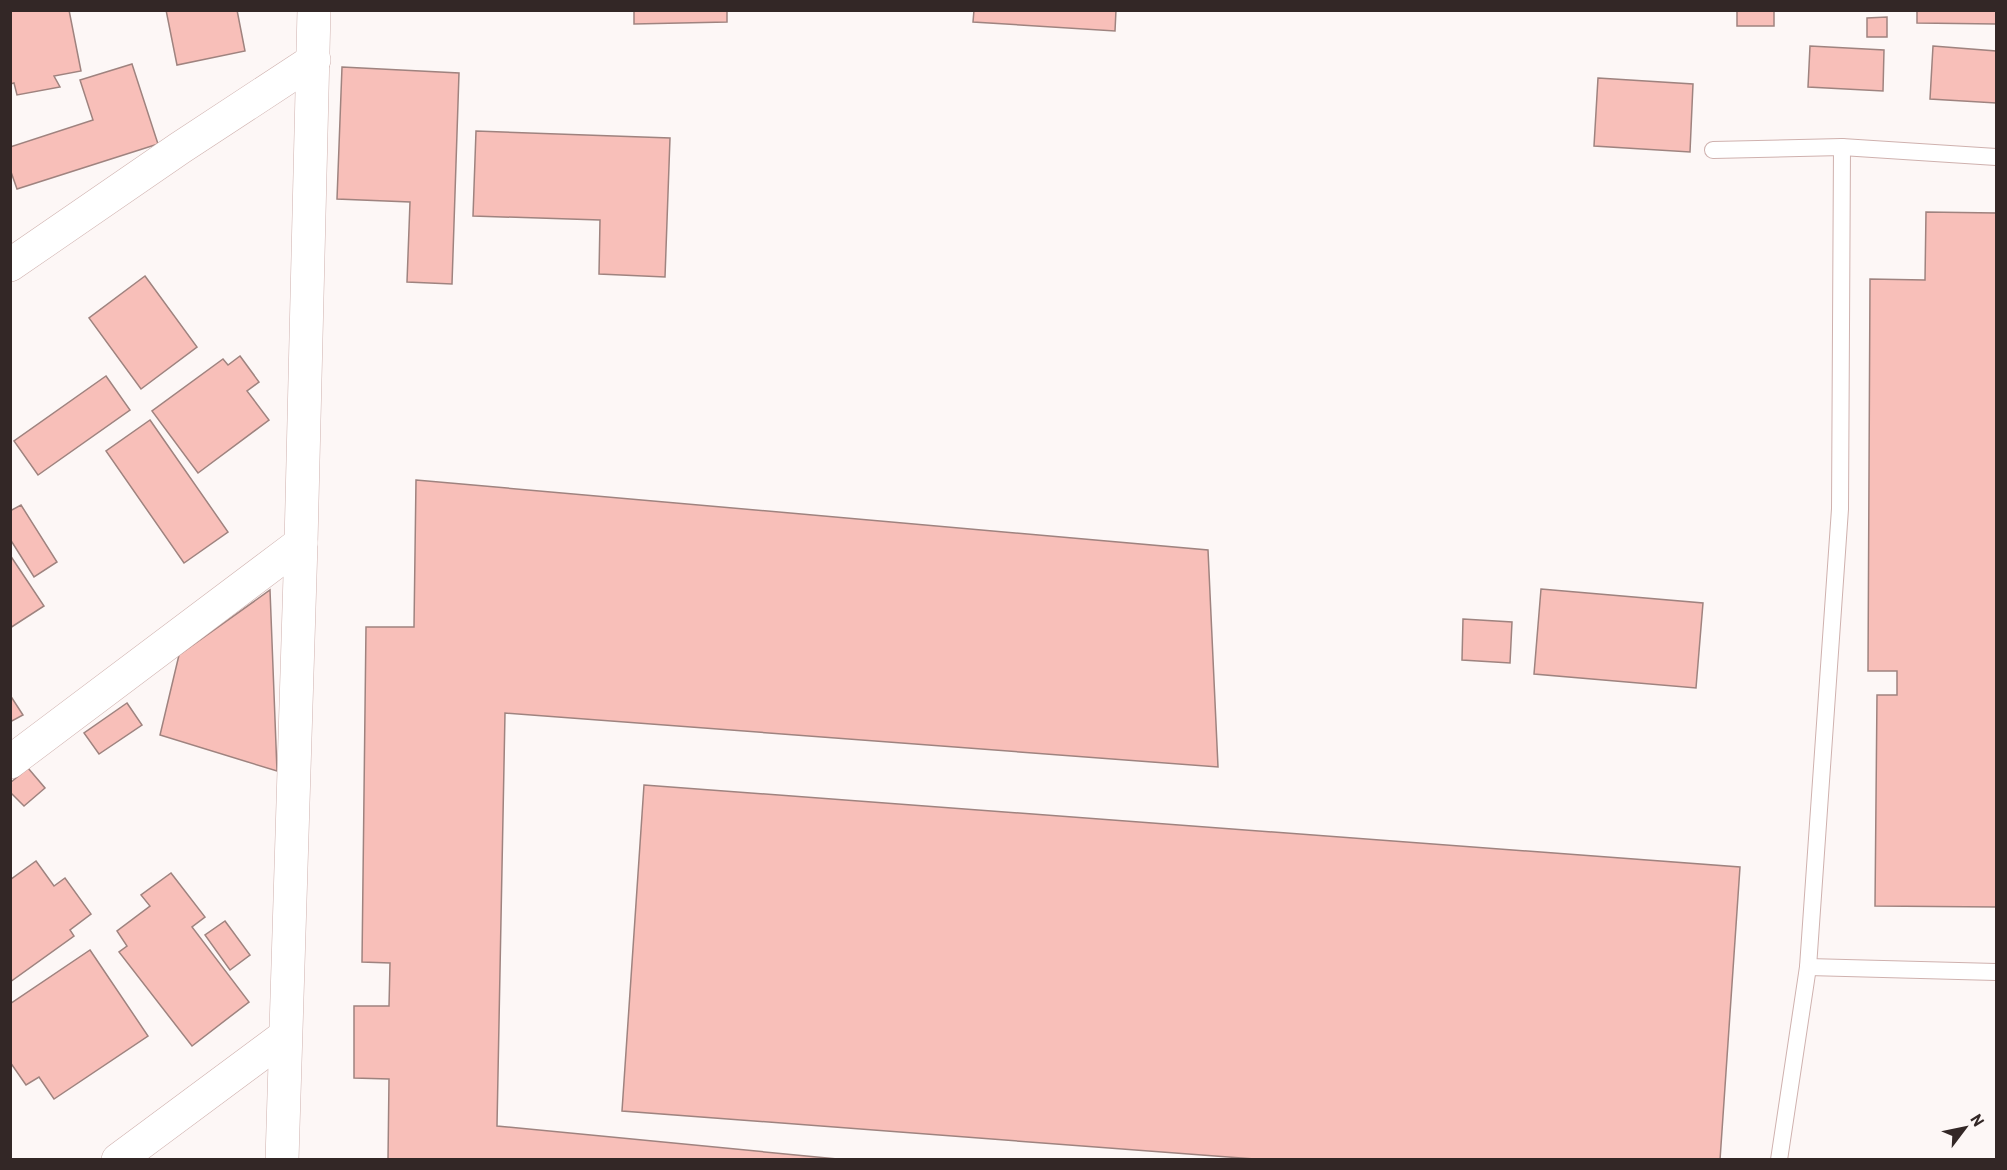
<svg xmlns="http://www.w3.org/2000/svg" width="2007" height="1170" font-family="Barlow,sans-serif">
  <rect width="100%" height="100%" fill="#fdf7f6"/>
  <g fill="#f8bfb9" stroke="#9f837f" stroke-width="1.5">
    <path d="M10,10h59l12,61 -27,5 6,11 -43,8 -3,-12 -4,1z"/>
    <path d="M166,10h71l8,41 -68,14z"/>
    <path d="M634,10h93v12l-93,2z"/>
    <path d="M974,10h142l-1,21 -142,-9z"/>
    <rect x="1737" y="10" width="37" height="16"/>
    <path d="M1917,10h79v14l-79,-1z"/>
    <path d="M1887,17v20h-20v-19z"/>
    <path d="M1810,46l74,4 -1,41 -75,-4z"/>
    <path d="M1933,46l63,5v52l-66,-4z"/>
    <path d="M132,64l26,80 -141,45 -7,-20v-22l83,-27 -13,-40z"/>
    <path d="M342,67l117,6 -7,211 -45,-2 3,-80 -73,-3z"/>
    <path d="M1598,78l95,6 -3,68 -96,-6z"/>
    <path d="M476,131l194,7 -5,139 -66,-3 1,-54 -127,-4z"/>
    <path d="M1926,212l70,1v694l-121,-1 2,-211h20v-24h-29l2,-392 55,1z"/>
    <path d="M145,276l52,71 -56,42 -52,-71z"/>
    <path d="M240,356l19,26 -12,9 22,29 -71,53 -46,-62 71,-52 5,6z"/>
    <path d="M106,376l24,34 -92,65 -24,-34z"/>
    <path d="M150,420l78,112 -44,31 -78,-112z"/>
    <path d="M416,480l792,70 10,217 -713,-54 -8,413 351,34h-460l1,-81 -35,-1v-72h35l1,-43 -28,-1 4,-335h48z"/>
    <path d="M21,505l36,57 -23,15 -24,-38v-28z"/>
    <path d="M10,555l34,51 -34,22z"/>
    <path d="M1541,589l162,14 -7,85 -162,-14z"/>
    <path d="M270,590l7,181 -117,-36 19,-80z"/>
    <path d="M1463,619l49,3 -2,41 -48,-3z"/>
    <path d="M10,695l13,20 -13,7z"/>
    <path d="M127,703l15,22 -43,29 -15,-21z"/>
    <path d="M28,768l17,20 -21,18 -14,-14v-9z"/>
    <path d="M644,785l1096,82 -20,293h-452l-646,-49z"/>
    <path d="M36,861l18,25 11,-8 26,36 -21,16 4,6 -64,46v-102z"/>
    <path d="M171,873l34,44 -13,10 57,75 -57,44 -73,-94 8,-6 -10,-15 33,-25 -9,-11z"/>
    <path d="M225,921l25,34 -20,15 -25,-35z"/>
    <path d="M90,950l58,86 -94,63 -15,-22 -13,8 -16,-23v-58z"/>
  </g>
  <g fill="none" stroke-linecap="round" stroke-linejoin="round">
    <defs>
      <g id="service">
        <path d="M1713,150l129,-3 154,10"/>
        <path d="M1808,967l188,5"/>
        <path d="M1779,1160l29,-193 32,-458 2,-362"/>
      </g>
      <g id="minor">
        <path d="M10,265l170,-117 134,-88"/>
        <path d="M10,762l291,-219"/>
        <path d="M118,1160l167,-124"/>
      </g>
      <path id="tertiary" d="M282,1160l19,-617 13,-533"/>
    </defs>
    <use href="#service" stroke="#cfb1ae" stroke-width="18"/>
    <use href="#minor" stroke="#cfb1ae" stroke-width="34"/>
    <use href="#tertiary" stroke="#cfb1ae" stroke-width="34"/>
    <use href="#service" stroke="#fff" stroke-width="16"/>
    <use href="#minor" stroke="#fff" stroke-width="33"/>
    <use href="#tertiary" stroke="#fff" stroke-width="33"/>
  </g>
  <rect width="2007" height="1170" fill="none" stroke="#332726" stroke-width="24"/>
  <g transform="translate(1965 1128) rotate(58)" stroke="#fdf7f6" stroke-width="4.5" paint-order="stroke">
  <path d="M0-4.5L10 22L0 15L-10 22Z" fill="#332726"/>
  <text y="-9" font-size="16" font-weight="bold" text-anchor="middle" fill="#332726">N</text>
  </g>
</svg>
